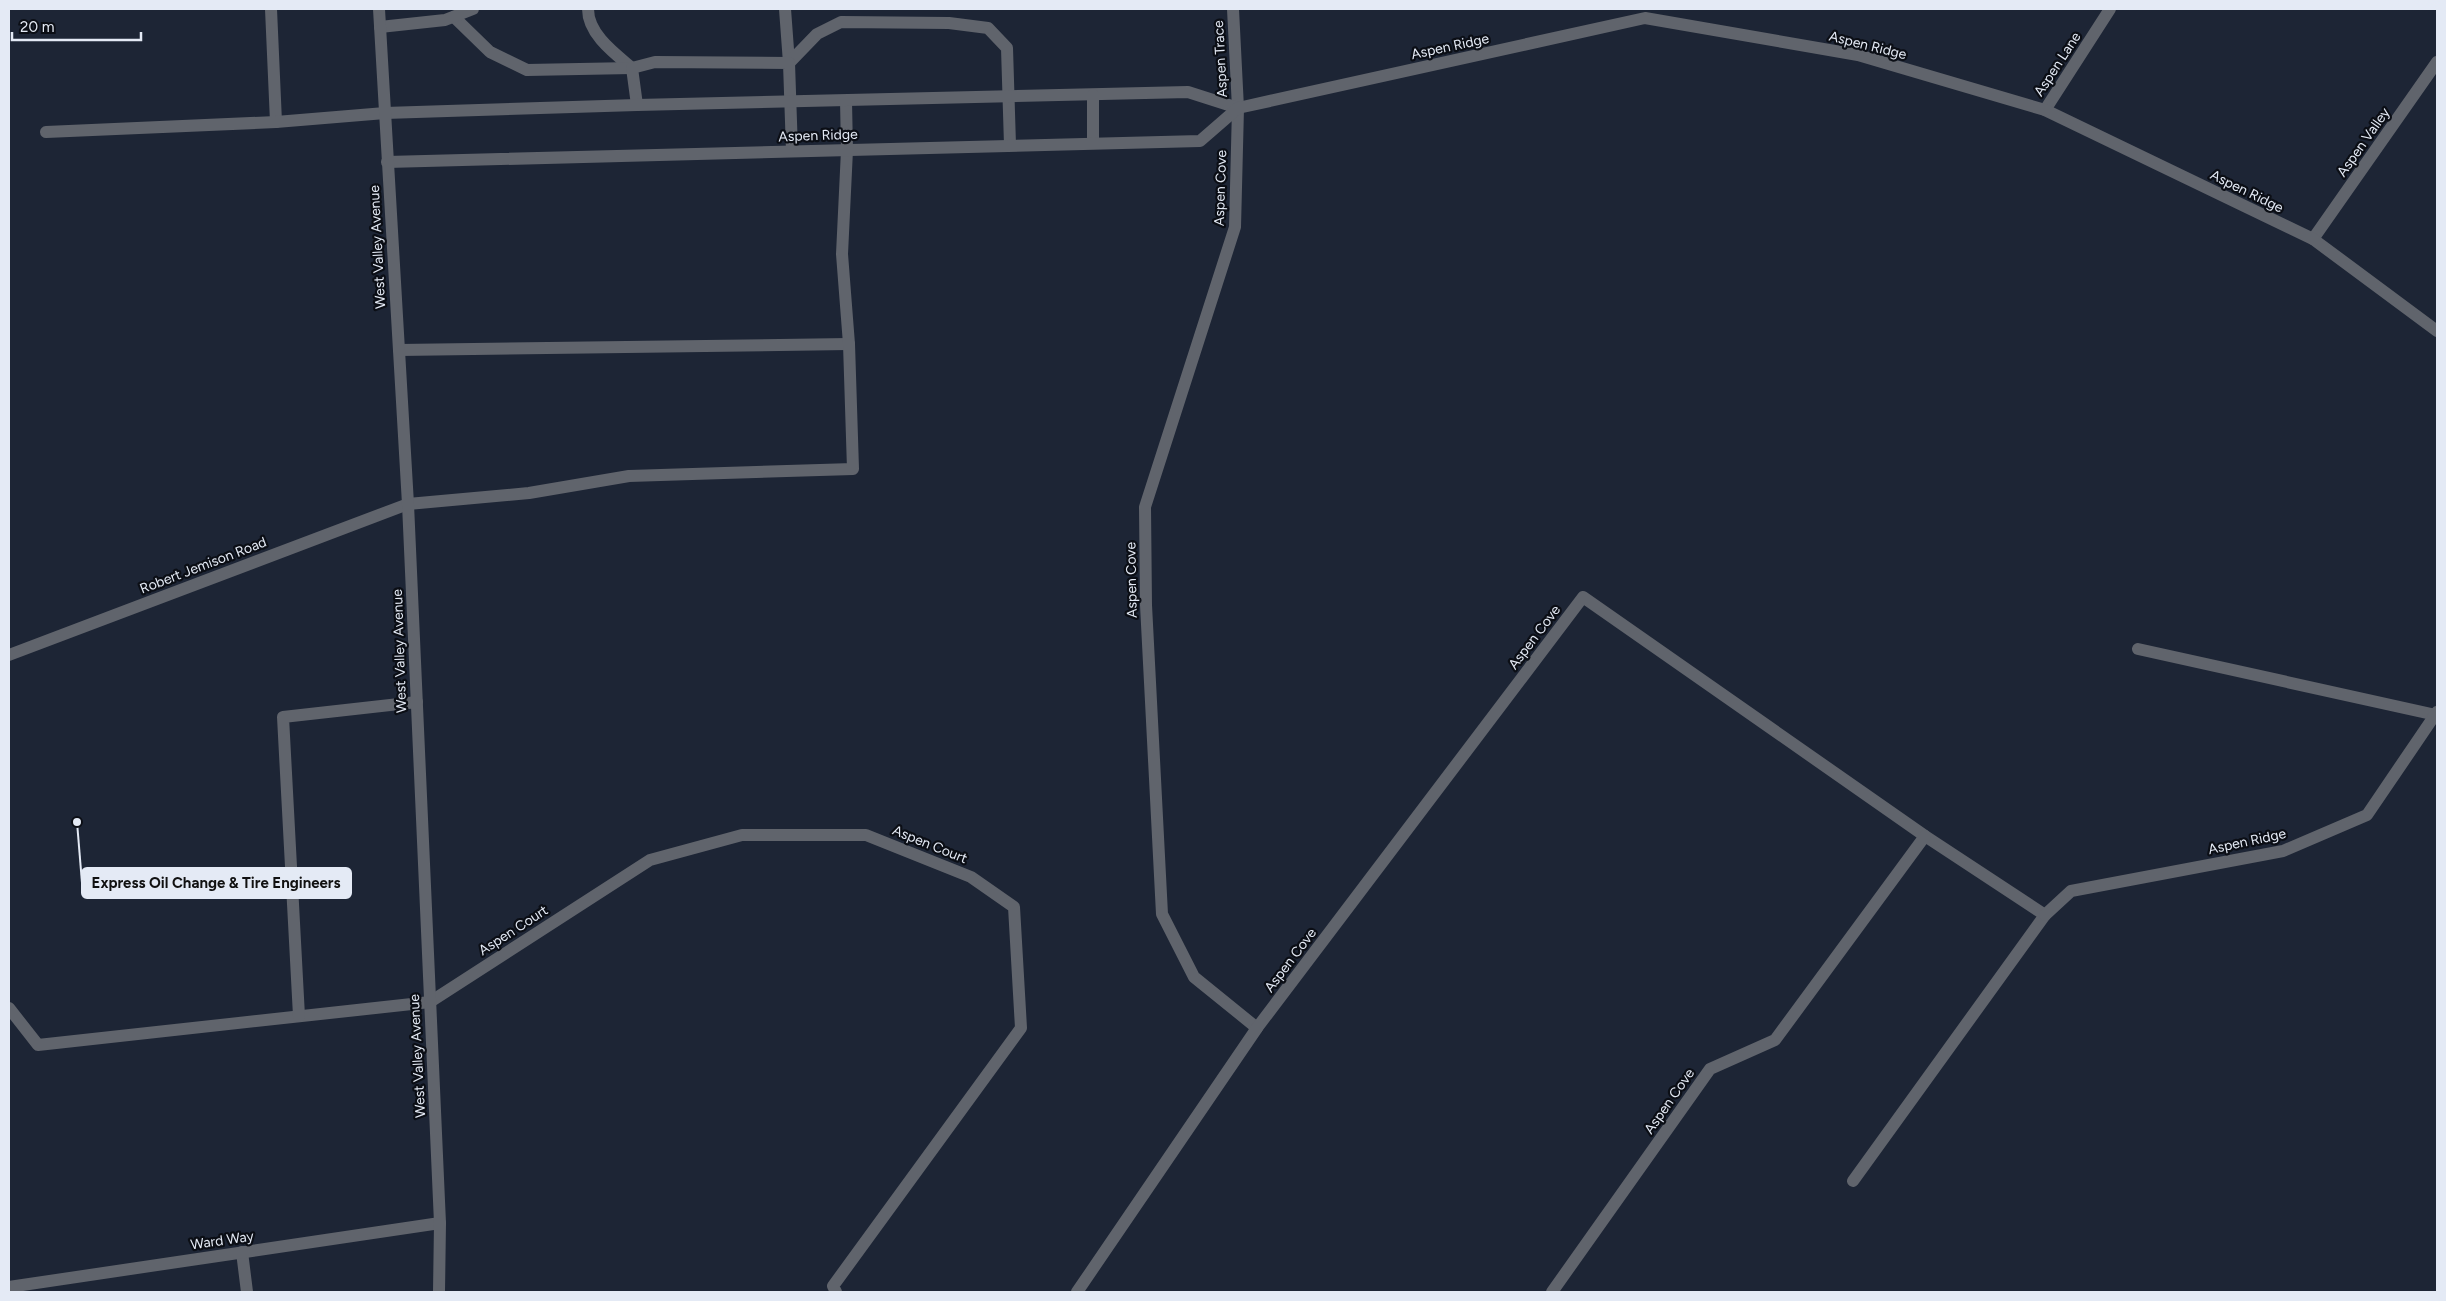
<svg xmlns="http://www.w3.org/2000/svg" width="2446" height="1301" font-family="Figtree,sans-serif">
  <rect width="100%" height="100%" fill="#1d2535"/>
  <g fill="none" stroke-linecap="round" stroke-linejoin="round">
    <g stroke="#60646c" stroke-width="12">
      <path d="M271,9l5,113"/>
      <path d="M588,9c0,25 26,44 44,59"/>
      <path d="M785,9l4,54"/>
      <path d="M1233,9l5,99 -3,119 -90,280 1,98 16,309 32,63 63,51"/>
      <path d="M454,17l36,35 37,18 105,-2"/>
      <path d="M380,27l65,-7 28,-11"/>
      <path d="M789,63l28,-29 24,-12 108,1 39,5 19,20 3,97"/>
      <path d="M637,105l-5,-37 23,-6 134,1 3,88"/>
      <path d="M2045,110l65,-101"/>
      <path d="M46,132l230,-10 109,-9"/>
      <path d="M2313,239l124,-177"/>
      <path d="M399,350l450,-6"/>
      <path d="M408,504l121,-11 100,-17 224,-7 -4,-125 -7,-90 5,-104"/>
      <path d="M2138,649l298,66"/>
      <path d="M9,1008l29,37 392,-43 220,-142 92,-25h124l105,42 43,30 7,121 -188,258 3,6"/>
      <path d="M299,1016l-16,-299 134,-15"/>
      <path d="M242,1252l5,40"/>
      <path d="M1077,1292l180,-264 326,-431 342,239 120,79 -192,266"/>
      <path d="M1552,1292l158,-223 65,-29 150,-204"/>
    </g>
    <g stroke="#60646c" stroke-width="12">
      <path d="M846,101l1,49"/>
      <path d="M385,113l252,-8 551,-13 50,16"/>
      <path d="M1093,143v-48"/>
      <path d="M387,162l813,-21 38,-33 407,-90 213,37 187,55 268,129 124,92"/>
      <path d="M9,655l399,-151"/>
      <path d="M2045,915l26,-24 212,-40 84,-36 70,-103"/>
      <path d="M9,1287l431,-64"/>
    </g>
    <path stroke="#60646c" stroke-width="12" d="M379,9l29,495 32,719 -1,69"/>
  </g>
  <g text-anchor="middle" stroke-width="4.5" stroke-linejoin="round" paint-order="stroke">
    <g font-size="14" fill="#e4eaf5" stroke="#0b0e15">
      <text transform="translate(1868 45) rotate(14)" y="5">Aspen Ridge</text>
      <text transform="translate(1450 46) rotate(-12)" y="5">Aspen Ridge</text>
      <text transform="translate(1220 59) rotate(-93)" y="5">Aspen Trace</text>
      <text transform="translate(2057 64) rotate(-57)" y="5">Aspen Lane</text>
      <text transform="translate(818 135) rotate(-2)" y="5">Aspen Ridge</text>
      <text transform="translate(2363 142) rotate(-55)" y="5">Aspen Valley</text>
      <text transform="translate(1220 188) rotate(-88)" y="5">Aspen Cove</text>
      <text transform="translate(2247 191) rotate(26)" y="5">Aspen Ridge</text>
      <text transform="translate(377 247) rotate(-93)" y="5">West Valley Avenue</text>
      <text transform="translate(203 565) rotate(-21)" y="5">Robert Jemison Road</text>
      <text transform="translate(1131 580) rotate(-91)" y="5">Aspen Cove</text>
      <text transform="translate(1534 637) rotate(-53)" y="5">Aspen Cove</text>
      <text transform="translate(399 651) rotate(-92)" y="5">West Valley Avenue</text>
      <text transform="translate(2247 841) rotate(-12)" y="5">Aspen Ridge</text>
      <text transform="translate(930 844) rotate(22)" y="5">Aspen Court</text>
      <text transform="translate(513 930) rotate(-33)" y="5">Aspen Court</text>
      <text transform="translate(1290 960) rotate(-53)" y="5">Aspen Cove</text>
      <text transform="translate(417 1056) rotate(-93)" y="5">West Valley Avenue</text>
      <text transform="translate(1669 1101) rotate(-55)" y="5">Aspen Cove</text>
      <text transform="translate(222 1240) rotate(-8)" y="5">Ward Way</text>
    </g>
  </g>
  <path fill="none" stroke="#e4eaf5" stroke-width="2" d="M77 822L82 883"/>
  <circle fill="#e4eaf5" stroke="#0b0e15" stroke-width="2" cx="77" cy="822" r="5"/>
  <rect fill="#e4eaf5" stroke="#e4eaf5" stroke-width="2" x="82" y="868" width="269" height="30" rx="5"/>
  <g font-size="15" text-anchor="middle" font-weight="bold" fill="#111">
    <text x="216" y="888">Express Oil Change &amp; Tire Engineers</text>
  </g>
  <rect width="2446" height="1301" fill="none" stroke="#e4eaf5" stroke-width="20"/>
  <path d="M12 32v8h129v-8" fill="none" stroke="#e4eaf5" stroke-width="2.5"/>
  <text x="20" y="32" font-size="15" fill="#e4eaf5" stroke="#0b0e15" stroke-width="4" paint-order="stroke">20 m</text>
</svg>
